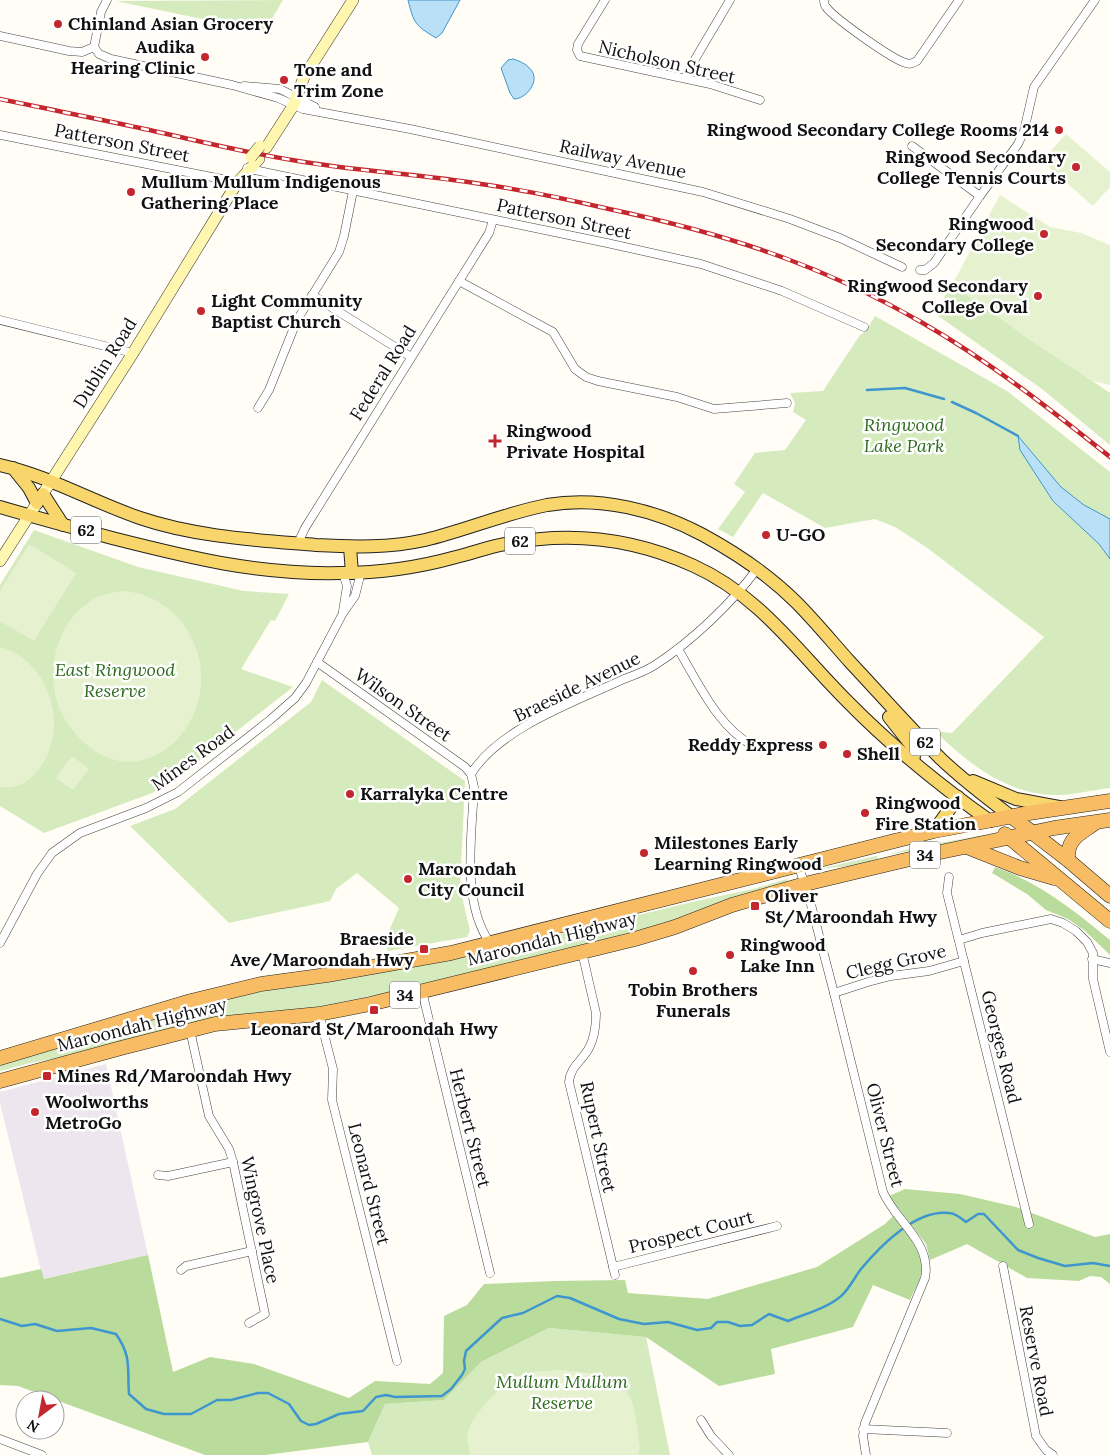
<svg xmlns="http://www.w3.org/2000/svg" width="1110" height="1455" font-family="Lora,serif">
  <rect width="100%" height="100%" fill="#fffdf5"/>
  <path fill="#eee6ef" d="M106,1064l42,191 -105,24 -43,-176v-11z"/>
  <g fill="#d5ebbd">
    <path d="M283,0l-18,30 -5,1 -144,-30z"/>
    <path d="M952,285l158,108v52l-68,-56 -108,-76z"/>
    <path d="M875,316l132,75 103,81v316c-19,2 -39,8 -58,7 -46,-2 -85,-32 -117,-64l17,2 92,-96 -118,-90 -31,-20 -20,-8 -50,9 -62,-35 -30,44 -15,-8 27,-37 -11,-8 21,-31 30,-3 21,-30 -13,-8 2,-9 -5,-10 33,-2 37,-56 6,-4z"/>
    <path d="M34,530l104,37 106,24 45,3 -14,27 -4,-1 -30,49 52,18 -130,102 -119,44 -44,-27v-221z"/>
    <path d="M322,680l143,101 -5,107 10,43 -3,6 -79,14 -3,-11 14,-32 -42,-35 -21,16 -6,12 -101,22 -99,-97 45,-17 136,-107z"/>
    <path d="M985,835l2,2 -100,18 29,-8z"/>
    <path d="M876,856l2,1 -1,2 -20,6 -38,4z"/>
    <path d="M787,879l1,3 -138,47 -243,60 -381,75 -26,7v-7l204,-60 59,-13 222,-39 207,-50 61,-13z"/>
    <path d="M549,1328l97,9 24,118h-298l-4,-13 17,-38 59,-4 37,-38z"/>
  </g>
  <g fill="#b9dc9c">
    <path d="M995,867c46,16 78,43 115,73v15l-26,-25 -16,-11 -22,-9 -19,-16 -35,-21z"/>
    <path d="M905,1189l55,5 56,13 79,30 15,-3v50l-9,-7 -11,-1 -11,5 -52,-3 -60,-34 -37,16 -4,-16 -37,-48z"/>
    <path d="M893,1216c12,17 33,36 28,59 -2,8 -8,17 -11,25l-37,-15 -20,42 -82,22 4,25 -56,12 -73,-49 -97,-9 -68,34 -37,38 -59,4 -17,38 -103,13h-60l-187,-69 -18,-1v-107l41,-9 3,10 104,-24 25,117 37,-15 44,7 95,34 26,-17 55,3 13,-11 1,-57 23,-11 17,-21 70,-3 71,-1 3,13 80,6 109,-32 68,-43z"/>
  </g>
  <g fill="#e6f2cf">
    <path d="M1066,134l44,38v15l-17,19 -51,-45z"/>
    <path d="M1000,195l50,32 31,6 29,12v140l-17,-4 -65,-42 -32,-24 -44,-30z"/>
    <path d="M29,544l47,29 -42,68 -34,-20v-30z"/>
    <path d="M121,591c25,1 47,13 62,33 62,85 -48,200 -117,97 -24,-37 -13,-95 23,-119 10,-7 21,-9 32,-11z"/>
    <path d="M0,647c32,8 53,41 54,74 1,30 -19,71 -54,66z"/>
    <path d="M72,756l17,13 -16,21 -17,-12z"/>
    <path d="M557,1370c26,2 64,3 75,32 5,12 5,32 8,46l-2,7h-168c-1,-6 -3,-13 -3,-19 3,-20 34,-52 52,-60 12,-5 26,-5 38,-6z"/>
  </g>
  <g fill="#b9e0f7" stroke="#3f96cf">
    <path d="M408,0h52l-18,33 -6,5c-21,-13 -22,-14 -28,-38z"/>
    <path d="M513,59c7,2 16,6 20,14 5,11 -8,26 -19,26l-4,-6 -9,-25 7,-8z"/>
    <path d="M1018,436l43,51 23,18 26,14v40l-11,-15 -46,-43 -33,-51z"/>
  </g>
  <g fill="none" stroke-linecap="round" stroke-linejoin="round">
    <g stroke="#3f96cf" stroke-width="2.5">
      <path d="M867,390l38,-2 39,11"/>
      <path d="M952,402l24,11 42,23"/>
      <path d="M0,1319l22,7 13,-2 22,7 34,-3 25,6c16,23 11,34 13,60l17,15 18,5h27l26,-14h14l27,-7h10l21,11 12,17 8,4 7,-1 23,-10 24,-3 13,-14 10,-2 9,2 47,-1 9,-7 11,-14 3,-6 -1,-8 2,-10 36,-33 21,-5 34,-17 13,2 49,21 25,5 24,-2 29,8 14,-2 6,-6h11l12,4 12,-1 17,-11 19,7c17,-7 37,-12 52,-24 9,-7 14,-19 21,-28 19,-23 55,-60 88,-56 6,0 12,5 17,9l12,-8h6l34,36 20,8 27,8 28,-3 17,3"/>
    </g>
    <defs>
      <g id="minor">
        <path d="M605,0l-27,44 -1,6 3,6 130,28 50,16"/>
        <path d="M824,0c0,3 0,5 2,7 8,11 67,53 80,56 4,2 7,0 11,-2l42,-61"/>
        <path d="M0,36l69,15 13,1 12,-5"/>
        <path d="M94,47l5,7 12,5 121,26 46,13 25,11 107,20 293,63 87,27 50,19 62,29"/>
        <path d="M94,47l7,-35 6,-12"/>
        <path d="M687,78l1,-7 42,-71"/>
        <path d="M244,86l36,3 35,18"/>
        <path d="M0,135l227,45 10,3"/>
        <path d="M912,146l68,50"/>
        <path d="M247,168l7,2 353,73 94,21 81,27 82,36"/>
        <path d="M920,270h5l9,-7 46,-67 38,-52 6,-13 10,-44 61,-87"/>
        <path d="M459,281l94,51 22,37 11,8 12,4 79,16 37,12 73,-6"/>
        <path d="M312,295l99,62"/>
        <path d="M0,320l133,33"/>
        <path d="M258,408l11,-18 28,-70 42,-68 5,-16 9,-45"/>
        <path d="M298,543l7,-15 184,-295 4,-13"/>
        <path d="M343,611l4,-25 -4,-13"/>
        <path d="M678,649c21,35 40,79 77,98"/>
        <path d="M317,662l148,105 6,7"/>
        <path d="M798,865l10,28 26,100 49,199c13,30 49,50 42,86l-60,145 -2,13 3,19"/>
        <path d="M949,877l-2,16 82,331"/>
        <path d="M959,940l23,-7 69,-14 12,4 13,8 11,11 6,11v26l17,73"/>
        <path d="M0,943l37,-69 15,-21 28,-20 66,-25 32,-16 92,-72 25,-22 11,-15 37,-70 12,-17 6,-24"/>
        <path d="M490,943c-29,-41 -18,-108 -16,-156l-3,-13c28,-46 106,-73 153,-95 11,-4 22,-8 31,-14 36,-23 77,-62 102,-96"/>
        <path d="M582,952l14,61c0,12 -1,24 -7,35 -7,13 -19,19 -20,34l46,193"/>
        <path d="M1092,959l18,4"/>
        <path d="M422,991l68,282"/>
        <path d="M834,993l34,-11 23,-6 38,-5 35,-10"/>
        <path d="M319,1014l14,55 -1,31 65,261"/>
        <path d="M190,1030l19,86 20,33 4,13 32,152 -16,9"/>
        <path d="M158,1175l10,1 65,-14"/>
        <path d="M1003,1266l33,170 10,14 7,5"/>
        <path d="M613,1267l164,-41"/>
        <path d="M181,1270l5,-4 66,-15"/>
        <path d="M701,1420l10,16 18,19"/>
        <path d="M863,1429l84,4"/>
        <path d="M0,1439l42,16"/>
      </g>
      <g id="secondary">
        <path d="M266,148l27,-42 11,-29 49,-77"/>
        <path d="M0,561l133,-208 104,-170 22,-24"/>
      </g>
      <g id="primary">
        <path d="M0,465c49,11 93,37 140,53 56,19 117,22 176,27 37,2 73,3 109,-5 41,-10 81,-27 122,-35 53,-9 109,5 156,30 33,18 66,40 93,67 19,19 36,40 54,60 30,32 60,66 91,97 22,21 47,40 71,58"/>
        <path d="M13,468l16,20 8,15"/>
        <path d="M43,494l20,31"/>
        <path d="M0,507c37,11 75,21 112,31 79,20 147,37 229,35 39,0 79,-6 115,-16 17,-4 32,-10 49,-13 65,-13 128,-6 189,22 66,30 103,85 152,134 44,45 93,85 144,121"/>
        <path d="M350,547l2,26"/>
        <path d="M889,717l26,33 -2,11"/>
        <path d="M973,781l43,18 43,8"/>
        <path d="M934,831l24,-34"/>
      </g>
      <g id="trunk">
        <path d="M1012,817l56,43 42,36"/>
        <path d="M1005,834l105,87"/>
        <path d="M967,847l53,21 34,10"/>
        <path d="M1068,860c-1,-22 11,-25 27,-37"/>
        <path d="M0,1058l191,-57 70,-17 66,-9 124,-22 483,-122 95,-18 81,-12"/>
        <path d="M0,1081l121,-33 94,-24 104,-10 51,-10 265,-65 40,-12 57,-22 73,-21 126,-30 123,-26 56,-8"/>
      </g>
    </defs>
    <use href="#minor" stroke="#444" stroke-width="9"/>
    <use href="#secondary" stroke="#333" stroke-width="12"/>
    <use href="#primary" stroke="#222" stroke-width="14"/>
    <use href="#trunk" stroke="#222" stroke-width="15"/>
    <use href="#minor" stroke="#fff" stroke-width="8"/>
    <use href="#secondary" stroke="#fff6b0" stroke-width="11"/>
    <use href="#primary" stroke="#f9d66b" stroke-width="12"/>
    <use href="#trunk" stroke="#f7bc64" stroke-width="14"/>
    <defs>
      <path id="rail" d="M0,99c47,10 94,19 140,29 51,11 101,24 152,32 62,11 126,14 189,24 43,6 86,15 128,25 114,24 211,55 312,113 68,39 129,87 189,135"/>
    </defs>
    <use href="#rail" stroke="#c4262e" stroke-width="4.5"/>
    <use href="#rail" stroke="#fff" stroke-width="2.5" stroke-dasharray="8" stroke-linecap="butt"/>
    <defs>
      <path id="secondary-bridge" d="M251,157l9,-11"/>
    </defs>
    <use href="#secondary-bridge" stroke="#333" stroke-width="12" stroke-linecap="butt"/>
    <use href="#secondary-bridge" stroke="#fff6b0" stroke-width="11"/>
  </g>
  <g fill="#c4262e" stroke="#fff" stroke-width="2">
    <circle cx="58" cy="24" r="5"/>
    <circle cx="205" cy="57" r="5"/>
    <circle cx="284" cy="80" r="5"/>
    <circle cx="1059" cy="130" r="5"/>
    <circle cx="1076" cy="167" r="5"/>
    <circle cx="131" cy="192" r="5"/>
    <circle cx="1044" cy="234" r="5"/>
    <circle cx="1038" cy="296" r="5"/>
    <circle cx="201" cy="311" r="5"/>
    <path d="M492.5 433.5h5v5h5v5h-5v5h-5v-5h-5v-5h5z"/>
    <circle cx="766" cy="535" r="5"/>
    <circle cx="823" cy="745" r="5"/>
    <circle cx="847" cy="754" r="5"/>
    <circle cx="350" cy="794" r="5"/>
    <circle cx="865" cy="813" r="5"/>
    <circle cx="644" cy="853" r="5"/>
    <circle cx="408" cy="879" r="5"/>
    <rect x="750" y="901" width="10" height="10" rx="2.5"/>
    <rect x="419" y="944" width="10" height="10" rx="2.5"/>
    <circle cx="730" cy="955" r="5"/>
    <circle cx="693" cy="971" r="5"/>
    <rect x="369" y="1005" width="10" height="10" rx="2.5"/>
    <rect x="42" y="1071" width="10" height="10" rx="2.5"/>
    <circle cx="35" cy="1112" r="5"/>
  </g>
  <g text-anchor="middle" stroke-width="5" stroke-linejoin="round" paint-order="stroke">
    <g fill="#fff" stroke="#585858" stroke-width="1">
      <rect x="71" y="516.5" width="30" height="27" rx="4"/>
      <rect x="505" y="527.5" width="30" height="27" rx="4"/>
      <rect x="910" y="728.5" width="30" height="27" rx="4"/>
      <rect x="910" y="841.5" width="30" height="27" rx="4"/>
      <rect x="390" y="981.5" width="30" height="27" rx="4"/>
    </g>
    <g font-size="16" font-weight="bold" fill="#111">
      <text x="86" y="536">62</text>
      <text x="520" y="547">62</text>
      <text x="925" y="748">62</text>
      <text x="925" y="861">34</text>
      <text x="405" y="1001">34</text>
    </g>
    <g font-size="18" font-weight="bold" fill="#111" stroke="#fff" text-anchor="start">
      <text x="68" y="30">Chinland Asian Grocery</text>
      <text x="195" y="53" text-anchor="end">Audika<tspan x="195" dy="21">Hearing Clinic</tspan></text>
      <text x="294" y="76">Tone and<tspan x="294" dy="21">Trim Zone</tspan></text>
      <text x="1049" y="136" text-anchor="end">Ringwood Secondary College Rooms 214</text>
      <text x="1066" y="163" text-anchor="end">Ringwood Secondary<tspan x="1066" dy="21">College Tennis Courts</tspan></text>
      <text x="141" y="188">Mullum Mullum Indigenous<tspan x="141" dy="21">Gathering Place</tspan></text>
      <text x="1034" y="230" text-anchor="end">Ringwood<tspan x="1034" dy="21">Secondary College</tspan></text>
      <text x="1028" y="292" text-anchor="end">Ringwood Secondary<tspan x="1028" dy="21">College Oval</tspan></text>
      <text x="211" y="307">Light Community<tspan x="211" dy="21">Baptist Church</tspan></text>
      <text x="506" y="437">Ringwood<tspan x="506" dy="21">Private Hospital</tspan></text>
      <text x="776" y="541">U-GO</text>
      <text x="813" y="751" text-anchor="end">Reddy Express</text>
      <text x="857" y="760">Shell</text>
      <text x="360" y="800">Karralyka Centre</text>
      <text x="875" y="809">Ringwood<tspan x="875" dy="21">Fire Station</tspan></text>
      <text x="654" y="849">Milestones Early<tspan x="654" dy="21">Learning Ringwood</tspan></text>
      <text x="418" y="875">Maroondah<tspan x="418" dy="21">City Council</tspan></text>
      <text x="765" y="902">Oliver<tspan x="765" dy="21">St/Maroondah Hwy</tspan></text>
      <text x="414" y="945" text-anchor="end">Braeside<tspan x="414" dy="21">Ave/Maroondah Hwy</tspan></text>
      <text x="740" y="951">Ringwood<tspan x="740" dy="21">Lake Inn</tspan></text>
      <text x="693" y="996" text-anchor="middle">Tobin Brothers<tspan x="693" dy="21">Funerals</tspan></text>
      <text x="374" y="1035" text-anchor="middle">Leonard St/Maroondah Hwy</text>
      <text x="57" y="1082">Mines Rd/Maroondah Hwy</text>
      <text x="45" y="1108">Woolworths<tspan x="45" dy="21">MetroGo</tspan></text>
    </g>
    <g font-size="18" fill="#111" stroke="#fff">
      <text transform="translate(667 62) rotate(13)" y="6">Nicholson Street</text>
      <text transform="translate(122 143) rotate(11)" y="6">Patterson Street</text>
      <text transform="translate(623 159) rotate(12)" y="6">Railway Avenue</text>
      <text transform="translate(564 219) rotate(12)" y="6">Patterson Street</text>
      <text transform="translate(105 363) rotate(-58)" y="6">Dublin Road</text>
      <text transform="translate(383 373) rotate(-58)" y="6">Federal Road</text>
      <text transform="translate(577 687) rotate(-26)" y="6">Braeside Avenue</text>
      <text transform="translate(403 705) rotate(35)" y="6">Wilson Street</text>
      <text transform="translate(193 758) rotate(-36)" y="6">Mines Road</text>
      <text transform="translate(552 939) rotate(-14)" y="6">Maroondah Highway</text>
      <text transform="translate(896 962) rotate(-13)" y="6">Clegg Grove</text>
      <text transform="translate(142 1025) rotate(-14)" y="6">Maroondah Highway</text>
      <text transform="translate(1001 1047) rotate(76)" y="6">Georges Road</text>
      <text transform="translate(470 1128) rotate(76)" y="6">Herbert Street</text>
      <text transform="translate(885 1135) rotate(76)" y="6">Oliver Street</text>
      <text transform="translate(598 1137) rotate(78)" y="6">Rupert Street</text>
      <text transform="translate(369 1184) rotate(76)" y="6">Leonard Street</text>
      <text transform="translate(260 1220) rotate(78)" y="6">Wingrove Place</text>
      <text transform="translate(691 1232) rotate(-14)" y="6">Prospect Court</text>
      <text transform="translate(1036 1361) rotate(79)" y="6">Reserve Road</text>
    </g>
    <g font-size="18" font-style="italic" fill="#2f6b1f" stroke="#fff">
      <text x="904" y="431">Ringwood<tspan x="904" dy="21">Lake Park</tspan></text>
      <text x="115" y="676">East Ringwood<tspan x="115" dy="21">Reserve</tspan></text>
      <text x="562" y="1388">Mullum Mullum<tspan x="562" dy="21">Reserve</tspan></text>
    </g>
  </g>
  <g transform="translate(40 1415) rotate(212)"><circle r="24" fill="#ffffff" stroke="#a0a0a0"/>
  <path d="M0-4L9 19L0 12L-9 19Z" fill="#c4262e"/>
  <text y="-8" font-size="14" font-weight="bold" text-anchor="middle" fill="#111111">N</text>
  </g>
</svg>
